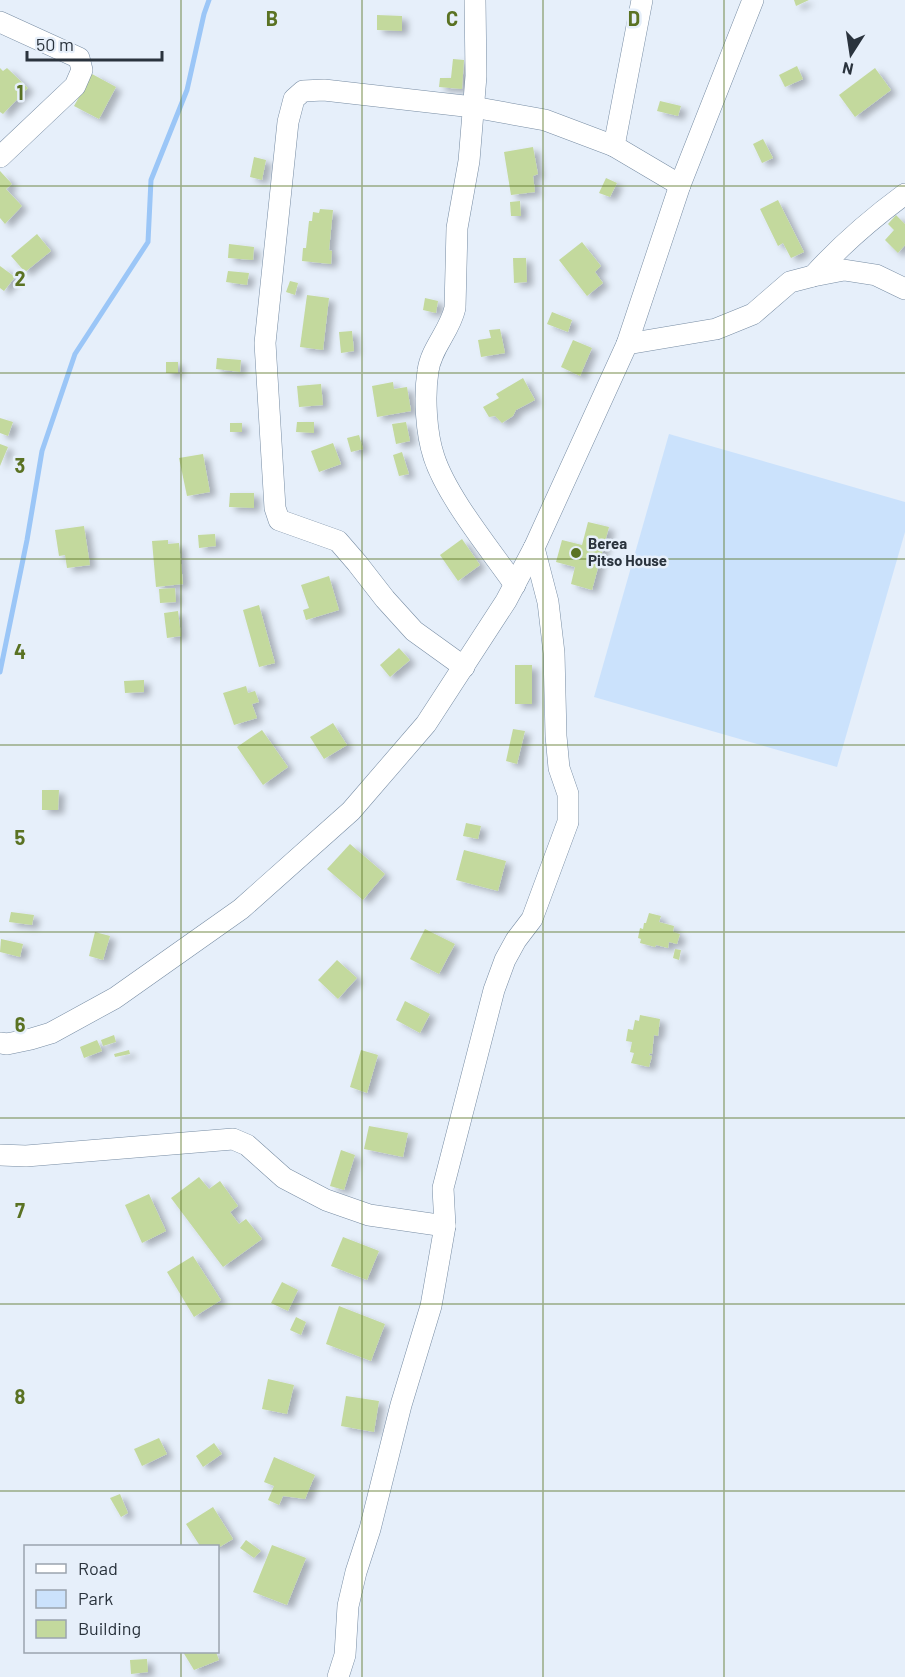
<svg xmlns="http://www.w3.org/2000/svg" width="905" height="1677" font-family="Barlow,sans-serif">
  <defs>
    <filter id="shadow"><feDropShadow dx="6" dy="4" stdDeviation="3" flood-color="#0004"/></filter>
  </defs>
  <rect width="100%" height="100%" fill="#e6effa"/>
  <path fill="#cbe2fc" d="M669,434l236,68v30l-68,235 -243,-70z"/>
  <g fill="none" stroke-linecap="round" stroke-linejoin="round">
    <path stroke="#9bc6f7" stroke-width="5" d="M0,672l27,-132 15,-89 33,-97 73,-112 3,-62 36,-90 17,-76 5,-14"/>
  </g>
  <g fill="#c3d99d" filter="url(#shadow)">
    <path d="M794,0h15l-13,6z"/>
    <path d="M377,15l25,1v15l-25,-1z"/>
    <path d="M453,59l11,1 -2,29 -23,-2 1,-9h11z"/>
    <path d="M797,66l6,13 -18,8 -6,-12z"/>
    <path d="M0,68l3,3 4,-3 21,20 -25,26 -3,-2z"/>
    <path d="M875,68l16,22 -36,27 -16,-22z"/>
    <path d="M92,74l24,13 -17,32 -25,-13z"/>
    <path d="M660,101l21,5 -3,10 -21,-5z"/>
    <path d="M763,139l10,19 -11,5 -9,-19z"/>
    <path d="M533,147l5,27 -5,2 2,16 -24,3 -7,-43z"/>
    <path d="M254,157l12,3 -4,20 -12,-3z"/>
    <path d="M0,171l12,13 -6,5 16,17 -17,18 -5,-6z"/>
    <path d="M606,178l11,5 -7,14 -11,-4z"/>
    <path d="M778,200l26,52 -13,6 -8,-15 -5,3 -18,-37z"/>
    <path d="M520,201l1,15h-10l-1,-14z"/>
    <path d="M320,209l13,1 -4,40 3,1 -1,13 -29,-3 1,-13h3l3,-27h3l1,-9 6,1z"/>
    <path d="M896,215l9,9v21l-7,8 -13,-13 9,-10 -6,-6z"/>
    <path d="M37,234l14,17 -26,21 -14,-16z"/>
    <path d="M582,242l19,24 -6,6 8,11 -16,13 -28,-36z"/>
    <path d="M229,244l25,3 -1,13 -25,-2z"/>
    <path d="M513,258h13l1,24 -13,1z"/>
    <path d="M0,266l15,11 -11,14 -4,-3z"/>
    <path d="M228,271l21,2 -2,12 -21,-3z"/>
    <path d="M290,281l8,2 -3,12 -9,-3z"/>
    <path d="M307,295l22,3 -6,52 -23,-3z"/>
    <path d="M425,298l13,3 -2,12 -13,-3z"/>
    <path d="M552,312l20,8 -4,12 -21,-8z"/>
    <path d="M500,329l5,24 -24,4 -3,-17 13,-2 -2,-8z"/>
    <path d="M352,331l2,20 -13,2 -2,-21z"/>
    <path d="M573,340l19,8 -12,28 -19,-9z"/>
    <path d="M217,358l24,2 -1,12 -24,-3z"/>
    <rect x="166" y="362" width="12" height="11"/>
    <path d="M523,378l12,22 -19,10 -3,6 -11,7 -7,-7 -6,1 -6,-10 16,-9 -3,-4z"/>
    <path d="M393,382l1,7 13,-2 4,24 -34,6 -5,-31z"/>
    <path d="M321,384l2,21 -24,2 -2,-21z"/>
    <path d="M0,418l13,4 -5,14 -8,-3z"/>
    <path d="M297,422h17v11l-18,-1z"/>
    <path d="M406,422l4,19 -14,3 -4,-20z"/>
    <rect x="230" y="423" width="12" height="9"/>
    <path d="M359,435l4,14 -12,3 -4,-14z"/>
    <path d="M333,443l8,21 -22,8 -8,-21z"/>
    <path d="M0,444l8,3 -8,19z"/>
    <path d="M402,452l7,22 -10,2 -6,-21z"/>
    <path d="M203,454l7,38 -23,4 -8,-38z"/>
    <path d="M230,493h24v15l-25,-1z"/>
    <path d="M588,522l21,5 -17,63 -21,-6 4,-17 -19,-5 6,-22 20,5z"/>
    <path d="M84,526l6,39 -23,3 -2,-13 -6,1 -4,-26z"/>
    <path d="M215,534l1,12 -17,2 -1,-13z"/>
    <path d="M462,539l18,26 -22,16 -18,-26z"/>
    <path d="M168,540v4l11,-1 4,41 -27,3 -4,-46z"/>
    <path d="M329,576l10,34 -33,10 -3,-10 6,-2 -8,-23z"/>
    <path d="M175,588l1,14 -16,1 -1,-14z"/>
    <path d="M259,605l16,58 -16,4 -16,-57z"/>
    <path d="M178,611l3,25 -14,2 -3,-25z"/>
    <path d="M399,648l11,12 -20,17 -10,-12z"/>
    <rect x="515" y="665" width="17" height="39"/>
    <path d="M144,680v12l-19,1 -1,-12z"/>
    <path d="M246,686l2,7 7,-2 4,11 -7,2 5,14 -23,7 -11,-32z"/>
    <path d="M333,723l14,22 -23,14 -14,-22z"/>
    <path d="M513,729l12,2 -8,33 -11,-3z"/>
    <path d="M262,730l26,37 -25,18 -26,-38z"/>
    <path d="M42,790h17l-1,20h-16z"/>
    <path d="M466,823l15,3 -3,13 -15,-3z"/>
    <path d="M350,844l35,30 -22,26 -36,-31z"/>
    <path d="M464,850l42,11 -8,30 -42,-11z"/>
    <path d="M11,912l23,3 -2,10 -23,-3z"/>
    <path d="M649,913l12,3 -2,6 15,4 -1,6 7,2 -3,10 -8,-2 -1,6 -12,-3 -1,2 -15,-4 1,-4 -3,-1 2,-10 3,1 1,-6h2z"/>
    <path d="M425,929l30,15 -16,30 -29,-15z"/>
    <path d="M95,932l15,4 -7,24 -14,-4z"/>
    <path d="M1,939l22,5 -3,13 -20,-5z"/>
    <path d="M675,949l6,1 -2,10 -6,-2z"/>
    <path d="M337,960l20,18 -19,21 -20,-19z"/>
    <path d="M405,1001l25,13 -10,19 -24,-13z"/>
    <path d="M640,1015l20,4 -2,17 -4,-1 -2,19 -2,-1 -1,2 3,1 -3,11 -18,-4 3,-10 -4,-1 2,-10 -6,-1 2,-12 5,1 2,-10 4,1z"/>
    <path d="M114,1035l2,7 -13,4 -2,-6z"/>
    <path d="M97,1040l5,11 -18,7 -4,-11z"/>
    <path d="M129,1050l1,4 -15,3 -1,-3z"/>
    <path d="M361,1050l17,5 -11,38 -17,-6z"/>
    <path d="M369,1126l39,7 -5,24 -39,-8z"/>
    <path d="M341,1150l14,5 -11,35 -14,-4z"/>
    <path d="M199,1177l10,12 11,-8 18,25 -8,6 9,12 7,-5 16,20 -39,28 -52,-69z"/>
    <path d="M149,1194l17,37 -24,12 -17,-38z"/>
    <path d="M343,1237l36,14 -12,29 -36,-14z"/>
    <path d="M193,1256l28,44 -27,17 -27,-45z"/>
    <path d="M282,1282l16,8 -10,21 -17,-8z"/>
    <path d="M339,1306l46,18 -14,37 -45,-17z"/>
    <path d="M296,1317l10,5 -5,13 -11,-5z"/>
    <path d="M268,1379l26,6 -7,29 -25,-5z"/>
    <path d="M346,1396l33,5 -5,31 -33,-6z"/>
    <path d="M159,1438l8,16 -25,12 -8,-17z"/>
    <path d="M214,1443l8,11 -19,13 -7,-11z"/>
    <path d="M274,1457l41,18 -10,24 -22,-3 -4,9 -11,-5 6,-14 -10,-4z"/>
    <path d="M120,1494l8,19 -7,4 -11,-19z"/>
    <path d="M213,1507l20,32 -15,9v-2h-18l-14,-22z"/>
    <path d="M246,1540l15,11 -7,7 -14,-10z"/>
    <path d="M272,1545l34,13 -19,47 -34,-13z"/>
    <path d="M183,1652h33l3,8 -25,10z"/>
    <path d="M147,1659l1,13 -17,2 -1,-14z"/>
  </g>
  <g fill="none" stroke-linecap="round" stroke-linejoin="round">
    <defs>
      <g id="minor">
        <path d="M475,0l1,76 -7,85 -12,67 -2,80c-5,23 -24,40 -27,63 -4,25 -2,62 6,86 13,40 56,92 81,128"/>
        <path d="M0,22l79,36 3,12 -7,16 -75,71"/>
        <path d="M614,146l28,-146"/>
        <path d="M813,276c28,-31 58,-57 92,-82"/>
        <path d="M627,344l89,-15 37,-15 37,-32 23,-6 31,-6 32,5 29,14"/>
        <path d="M464,667l-50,-36 -29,-32 -28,-36 -19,-22 -59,-21 -4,-12 -10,-165 23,-221 6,-23 9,-8 21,-1 149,17 72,13 69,26 66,39"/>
        <path d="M0,1043l7,1 24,-5 20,-6 64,-35 126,-89 110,-98 75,-87 80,-123 28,-53 93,-204 53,-159 73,-185"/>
        <path d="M0,1155l26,1 207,-17 14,6 37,33 42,22 43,15 76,11"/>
        <path d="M338,1677l7,-22 3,-49 8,-34 14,-43 31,-124 30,-99 14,-80 -2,-38 51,-198 11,-30 11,-20 16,-21 36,-97v-28l-9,-26 -3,-32 -2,-83 -6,-51 -14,-54"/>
      </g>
    </defs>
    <use href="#minor" stroke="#778ca3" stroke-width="22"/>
    <use href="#minor" stroke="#fff" stroke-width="21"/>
  </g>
  <path fill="none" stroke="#5a7223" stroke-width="1.5" stroke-opacity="0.55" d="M181,0v1546M362,0v1677M543,0v1677M724,0v1677M0,186h905M0,373h905M0,559h905M0,745h905M0,932h905M0,1118h905M0,1304h905M0,1491h905M181,1652v25"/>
  <circle fill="#5a7223" stroke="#e6effa" stroke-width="2" cx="576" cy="553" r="6"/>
  <g text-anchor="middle" stroke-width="5" stroke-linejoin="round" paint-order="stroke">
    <g font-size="15" font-weight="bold" fill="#2a333d" stroke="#e6effa" text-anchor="start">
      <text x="588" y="549">Berea<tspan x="588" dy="17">Pitso House</tspan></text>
    </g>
  </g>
  <g font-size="20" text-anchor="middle" font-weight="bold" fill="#5a7223" stroke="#e6effa" stroke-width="5" stroke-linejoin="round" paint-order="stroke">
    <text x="272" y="26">B</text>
    <text x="452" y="26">C</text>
    <text x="634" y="26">D</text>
    <text x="20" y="100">1</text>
    <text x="20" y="286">2</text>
    <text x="20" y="473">3</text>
    <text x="20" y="659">4</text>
    <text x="20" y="845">5</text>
    <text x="20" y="1032">6</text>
    <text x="20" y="1218">7</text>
    <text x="20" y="1404">8</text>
  </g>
  <rect x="24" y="1545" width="195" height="108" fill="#e6effa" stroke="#9ba4ae" stroke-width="1.5"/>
  <rect x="36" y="1564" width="30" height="9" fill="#ffffff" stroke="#9ba4ae" stroke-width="1.5"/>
  <text x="78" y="1575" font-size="18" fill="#2a333d">Road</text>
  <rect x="36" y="1590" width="30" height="18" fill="#cbe2fc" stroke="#9ba4ae" stroke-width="1.5"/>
  <text x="78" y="1605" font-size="18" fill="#2a333d">Park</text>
  <rect x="36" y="1620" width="30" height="18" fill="#c3d99d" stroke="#9ba4ae" stroke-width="1.5"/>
  <text x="78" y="1635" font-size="18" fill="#2a333d">Building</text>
  <g transform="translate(851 54) rotate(192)" stroke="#e6effa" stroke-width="4.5" paint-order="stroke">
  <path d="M0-4.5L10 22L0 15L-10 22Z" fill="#2a333d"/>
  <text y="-9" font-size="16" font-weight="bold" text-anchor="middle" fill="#2a333d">N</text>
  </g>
  <path d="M27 51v9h135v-9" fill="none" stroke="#2a333d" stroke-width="3"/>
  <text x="36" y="51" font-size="18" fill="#2a333d" stroke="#e6effa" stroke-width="4.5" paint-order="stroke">50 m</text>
</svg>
